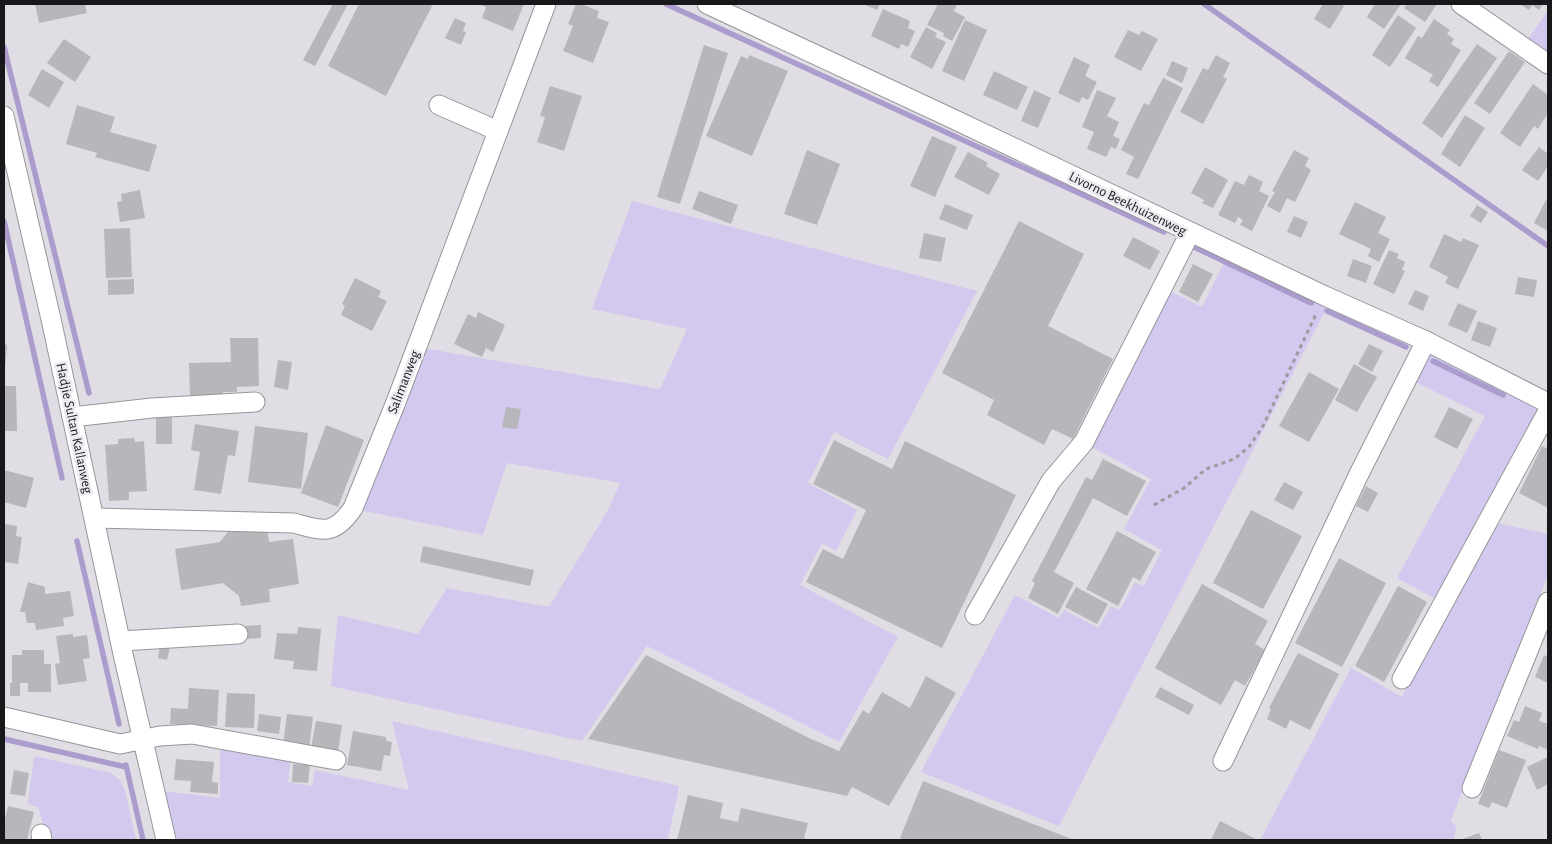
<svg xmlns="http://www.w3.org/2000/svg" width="1552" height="844" font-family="'Alegreya Sans',sans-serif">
  <rect width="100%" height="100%" fill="#e0dee4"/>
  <g fill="#d3c8ee">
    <path d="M1548,10v48l-22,-16z"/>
    <path d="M632,201l345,90 -89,168 -54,-27 -26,51 49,27 -21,41 -14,-8 -22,42 98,52 -59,105 -192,-96 -65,95 -251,-55 7,-71 80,19 29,-46 102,19 59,-97 12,-27 -113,-20 -24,72 -123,-25 63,-162 237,41 27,-60 -95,-20z"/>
    <path d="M1228,255l101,48 -270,523 -138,-54 94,-177 44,23 5,-8 35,18 12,-22 9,4 15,-28 9,4 18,-36 -38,-21 27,-50 -59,-32 78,-156 32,16z"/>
    <path d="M1428,355h8l108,53 -108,191 -39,-21 88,-162 -72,-35z"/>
    <path d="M1497,523l51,11v41l-97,245 6,8 -4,12h-193l91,-172 51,29z"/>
    <path d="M392,721l287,65 -11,54h-494l-12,-49 58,7v-52l71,11 -3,25 24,4 3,-16 94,20z"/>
    <path d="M34,756l77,17 9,7 5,10 11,50h-88l-10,-33 -10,-3z"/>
  </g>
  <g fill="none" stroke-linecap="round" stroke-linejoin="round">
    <g stroke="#ab9ccd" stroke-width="5.5">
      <path d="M666,4l498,228"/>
      <path d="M1204,4l344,242"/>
      <path d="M4,47l85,346"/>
      <path d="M4,221l58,257"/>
      <path d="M1190,245l121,58"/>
      <path d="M1327,311l79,36"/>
      <path d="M1433,361l70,34"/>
      <path d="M77,541l42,183"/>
      <path d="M4,739l122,28"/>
      <path d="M126,765l17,75"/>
    </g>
  </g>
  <g fill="#b7b6bb">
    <path d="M35,4h50l2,9 -48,10z"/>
    <path d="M333,4h15l-33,62 -12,-6z"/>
    <path d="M359,4h74l-47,92 -58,-30z"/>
    <path d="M479,4h45l-11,27 -31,-13 4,-11z"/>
    <path d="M576,4h5l18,7 -2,7 12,4 -16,41 -30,-12 10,-25 -5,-2z"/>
    <path d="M863,4h17l-3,6z"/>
    <path d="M938,4h19l-3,7 11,6 -13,24 -9,-5 1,-3 -17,-8z"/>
    <path d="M1323,4h16l5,2 -14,23 -16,-10z"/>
    <path d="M1375,4h26l-17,25 -17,-12z"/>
    <path d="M1407,4h30l-12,18 -21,-14z"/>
    <path d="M1520,4h23l-4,6 -7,-5 -3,5z"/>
    <path d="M883,9l27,12 -2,7 7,3 -7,16 -7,-3 -2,5 -28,-13z"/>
    <path d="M1398,15l18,13 -26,39 -18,-12z"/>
    <path d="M455,18l11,5 -3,8 3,1 -5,13 -16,-7z"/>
    <path d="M1434,19l16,11 -3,4 7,5 -3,5 10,6 -23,37 -9,-6 4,-6 -28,-17 13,-22 4,2z"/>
    <path d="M965,20l22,10 -23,51 -22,-10z"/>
    <path d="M926,27l11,6 -2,4 11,5 -14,27 -22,-12z"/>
    <path d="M1128,30l11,5 3,-4 16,8 -17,32 -27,-14z"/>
    <path d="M64,39l27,18 -16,25 -28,-19z"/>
    <path d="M1477,44l20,14 -55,80 -20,-15z"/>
    <path d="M704,45l24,8 -48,151 -23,-7z"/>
    <path d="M1509,51l16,11 -35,52 -16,-11z"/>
    <path d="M749,55l39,16 -36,85 -46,-20 35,-80 7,3z"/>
    <path d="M1216,55l14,8 -7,14 4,2 -24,45 -23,-12 23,-44 5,2z"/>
    <path d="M1074,57l16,8 -5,11 12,6 -9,18 -6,-3 -3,6 -21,-10z"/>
    <path d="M1172,61l16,7 -6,15 -16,-8z"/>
    <path d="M42,69l22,13 -15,26 -21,-13z"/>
    <path d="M994,71l34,16 -11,23 -34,-15z"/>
    <path d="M1163,78l20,10 -45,91 -12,-5 8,-17 -13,-7 23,-47 5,2z"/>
    <path d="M1533,84l15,11v18l-10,16 -4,-3 -14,21 -20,-14z"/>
    <path d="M550,86l32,10 -18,55 -27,-9 8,-25 -5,-1z"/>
    <path d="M1034,90l17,8 -13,30 -17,-7z"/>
    <path d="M1097,90l19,8 -9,18 12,6 -6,14 7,3 -4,10 -5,-2 -5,10 -19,-8 7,-17 -12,-5z"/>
    <path d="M77,105l38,12 -5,15 47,13 -8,27 -54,-15 2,-4 -31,-9z"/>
    <path d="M1465,115l20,13 -25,39 -19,-13z"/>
    <path d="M932,136l25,11 -22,50 -25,-11z"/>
    <path d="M1539,147l9,7v12l-10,15 -16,-11z"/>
    <path d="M807,150l33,14 -23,61 -33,-11z"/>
    <path d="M1294,150l15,8 -4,8 6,4 -16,32 -8,-4 -7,15 -13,-7 8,-14 -3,-1z"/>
    <path d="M968,152l20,11 -2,3 14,8 -11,21 -35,-18z"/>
    <path d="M1205,167l23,13 -15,28 -11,-5 2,-3 -13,-7z"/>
    <path d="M1249,175l14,7 -4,9 10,5 -17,35 -12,-6 3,-5 -5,-3 -3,6 -17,-8 17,-34 9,4z"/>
    <path d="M140,190l5,28 -25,4 -3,-20 5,-1 -1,-7z"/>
    <path d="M699,191l39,14 -7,19 -39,-15z"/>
    <path d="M1546,200l2,1v30l-14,-8z"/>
    <path d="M1355,202l31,15 -8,16 12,6 -11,23 -11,-6 3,-7 -32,-15z"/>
    <path d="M945,204l28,11 -6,15 -28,-11z"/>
    <path d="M1477,205l11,7 -7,11 -11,-7z"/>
    <path d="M1294,216l14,6 -7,16 -14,-6z"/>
    <path d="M1019,221l65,33 -36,72 65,33 -40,80 -21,-10 -8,16 -57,-30 7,-15 -52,-27z"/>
    <path d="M130,228l2,49 -26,1 -2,-49z"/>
    <path d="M924,233l22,5 -5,24 -22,-4z"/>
    <path d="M1444,234l17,8 2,-4 16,7 -21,44 -13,-6 3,-6 -19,-10z"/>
    <path d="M1133,237l27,14 -10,19 -27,-14z"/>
    <path d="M1389,250l10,4 -2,4 8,4 -3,8 3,1 -11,23 -21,-10z"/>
    <path d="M1353,259l19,7 -6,17 -19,-7z"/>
    <path d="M1193,264l20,10 -15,28 -19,-10z"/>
    <path d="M1518,277l19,3 -3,17 -19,-3z"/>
    <path d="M355,278l26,13 -3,6 9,4 -15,30 -31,-16 4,-9 -3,-2z"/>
    <path d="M134,279v15l-26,1v-15z"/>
    <path d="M1415,290l14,6 -6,15 -15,-7z"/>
    <path d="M1458,303l19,8 -10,22 -19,-8z"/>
    <path d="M478,312l27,13 -12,27 -7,-4 -4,9 -28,-13 14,-30 8,4z"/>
    <path d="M1478,321l19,7 -7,19 -19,-7z"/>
    <path d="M230,338h28l1,48 -22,1v5h-14v5h-33l-1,-34 42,-1z"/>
    <path d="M4,344l3,1 -2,25h-1z"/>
    <path d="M1369,344l14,7 -11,21 -14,-8z"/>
    <path d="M278,360l14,2 -4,28 -14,-3z"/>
    <path d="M1354,364l23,13 -20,35 -22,-12z"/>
    <path d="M1309,372l30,17 -30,53 -30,-16z"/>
    <path d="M4,386h12l1,45h-13z"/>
    <path d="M506,407l15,2 -4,20 -15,-2z"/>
    <path d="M1449,407l24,12 -16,30 -23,-12z"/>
    <rect x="156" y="416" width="16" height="28"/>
    <path d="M195,424l44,7 -4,25 -7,-1 -7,39 -27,-4 6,-38 -9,-2z"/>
    <path d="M326,425l38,15 -26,67 -37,-14z"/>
    <path d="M255,426l53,7 -7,56 -53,-7z"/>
    <path d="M134,438l1,4 9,-1 3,50 -18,1v8l-20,1 -4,-56 13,-1v-5z"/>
    <path d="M834,440l58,29 13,-28 111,54 -74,153 -136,-66 17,-33 20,10 23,-49 -53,-26z"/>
    <path d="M1542,446l6,3v59l-29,-15z"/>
    <path d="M1103,459l43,22 -19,35 -34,-18 -39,74 20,11 -16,31 -30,-16 7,-15 -3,-2 54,-104 6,3z"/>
    <path d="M4,470l30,8 -8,30 -22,-6z"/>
    <path d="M1284,482l19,10 -10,18 -19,-10z"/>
    <path d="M1366,486l12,7 -10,19 -12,-6z"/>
    <path d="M1251,510l51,26 -39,73 -50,-26z"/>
    <path d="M266,523l3,19 24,-3 6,45 -30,5 1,13 -29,4 -2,-10 -16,-13 -42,7 -6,-41 45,-7 10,-13z"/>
    <path d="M4,524l13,2 -1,10 6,1 -4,27 -14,-2z"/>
    <path d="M1117,531l39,21 -16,29 -7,-4 -15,29 -32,-17z"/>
    <path d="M423,546l111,24 -4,16 -110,-24z"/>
    <path d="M1339,558l47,25 -44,84 -47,-24z"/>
    <path d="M28,582l17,5v7l25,-3 4,25 -11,2 1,8 -28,4 -1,-7h-8l-2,-11h-5z"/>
    <path d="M1202,584l66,37 -13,23 10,6 -20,36 -10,-6 -14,25 -66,-37z"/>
    <path d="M1398,586l29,16 -43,80 -29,-16z"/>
    <path d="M1076,587l32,17 -11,20 -32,-17z"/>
    <path d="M261,625v13l-16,1v-13z"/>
    <path d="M298,627l23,2 -4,42 -24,-2 1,-8 -20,-2 3,-26 20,1z"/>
    <path d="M73,634v3l14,-2 3,23 -7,1 4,22 -29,4 -3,-21 5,-1 -4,-27z"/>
    <path d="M160,645l10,2 -3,13 -9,-2z"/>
    <path d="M22,650h22v14h7v28h-23v-9h-8v13h-10v-13h2v-28h10z"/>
    <path d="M1298,653l41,21 -29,56 -20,-10 -4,9 -19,-10 4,-10 -2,-1z"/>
    <path d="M646,655l163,83 30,13 24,-41 6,4 13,-22 28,16 16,-32 30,17 -67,113 -37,-19 -5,9 -259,-57z"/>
    <path d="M1544,655l4,2v26l-13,-6z"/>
    <path d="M1160,687l34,18 -5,10 -34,-18z"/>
    <path d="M189,688l30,2 -2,36 -47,-2 1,-16 17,1z"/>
    <path d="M227,693l28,1 -1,34 -29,-1z"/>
    <path d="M1525,706l17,7 -3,8 9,3 -2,3h2v23l-9,-4 -1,3 -31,-13 7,-16 5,2z"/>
    <path d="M259,714l22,3 -2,17 -22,-3z"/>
    <path d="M287,714l26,3 -4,31 -26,-3z"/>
    <path d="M316,721l26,4 -4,27 -27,-4z"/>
    <path d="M353,731l33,6v4l6,1 -2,14 -6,-1 -3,16 -34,-6z"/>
    <path d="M1499,750l27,10 -19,48 -15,-6 -3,6 -11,-4z"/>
    <path d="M1548,757v27l-11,6 -10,-23z"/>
    <path d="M176,759l38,3 -2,20 6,1v11l-28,-2 1,-11 -17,-1z"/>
    <path d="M293,764l17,1 -2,18 -16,-1z"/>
    <path d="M14,770l15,3 -4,23 -15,-2z"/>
    <path d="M923,781l151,59h-169l-5,-2z"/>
    <path d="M688,795l35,8 -3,15 18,4 3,-14 67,15 -4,15 5,2h-132z"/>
    <path d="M8,806l26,6 -7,28h-23v-17z"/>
    <path d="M1220,821l34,17 -1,2h-42z"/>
    <path d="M1479,833l3,7h-22z"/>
  </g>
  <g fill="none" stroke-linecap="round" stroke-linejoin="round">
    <defs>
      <g id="minor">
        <path d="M707,4l242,113 376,179 101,45 122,62"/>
        <path d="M1461,4l87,60"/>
        <path d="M439,105l59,26"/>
        <path d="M4,116l47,203 72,335 43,186"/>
        <path d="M72,417l80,-9 103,-6"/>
        <path d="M95,518l199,5c29,8 40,13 59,-15l43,-106 150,-398"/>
        <path d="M975,615l76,-134 33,-39 106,-209"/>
        <path d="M121,641l117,-7"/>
        <path d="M1402,679l146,-268"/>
        <path d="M4,717l116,27 40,-8 32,-2 144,26"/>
        <path d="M1223,761l136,-287 67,-133"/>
        <path d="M1472,788l76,-186"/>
        <path d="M41,834l1,6"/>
      </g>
    </defs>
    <use href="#minor" stroke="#96959a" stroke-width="21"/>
    <path stroke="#9c9a9f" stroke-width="3" stroke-dasharray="4 4" stroke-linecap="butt" d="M1154,505l30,-17 22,-19 28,-10 15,-12 14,-21 54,-114"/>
    <use href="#minor" stroke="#fff" stroke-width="19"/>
  </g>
  <g text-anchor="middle" stroke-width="5" stroke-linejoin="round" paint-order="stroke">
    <g font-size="14" fill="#181719" stroke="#edebf1">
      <text transform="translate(1128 203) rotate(26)" y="5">Livorno Beekhuizenweg</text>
      <text transform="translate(403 382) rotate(-69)" y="5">Salimanweg</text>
      <text transform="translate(75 428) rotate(78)" y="5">Hadjie Sultan Kallanweg</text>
    </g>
  </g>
  <rect width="1552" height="844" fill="none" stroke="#181719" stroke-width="10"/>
</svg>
